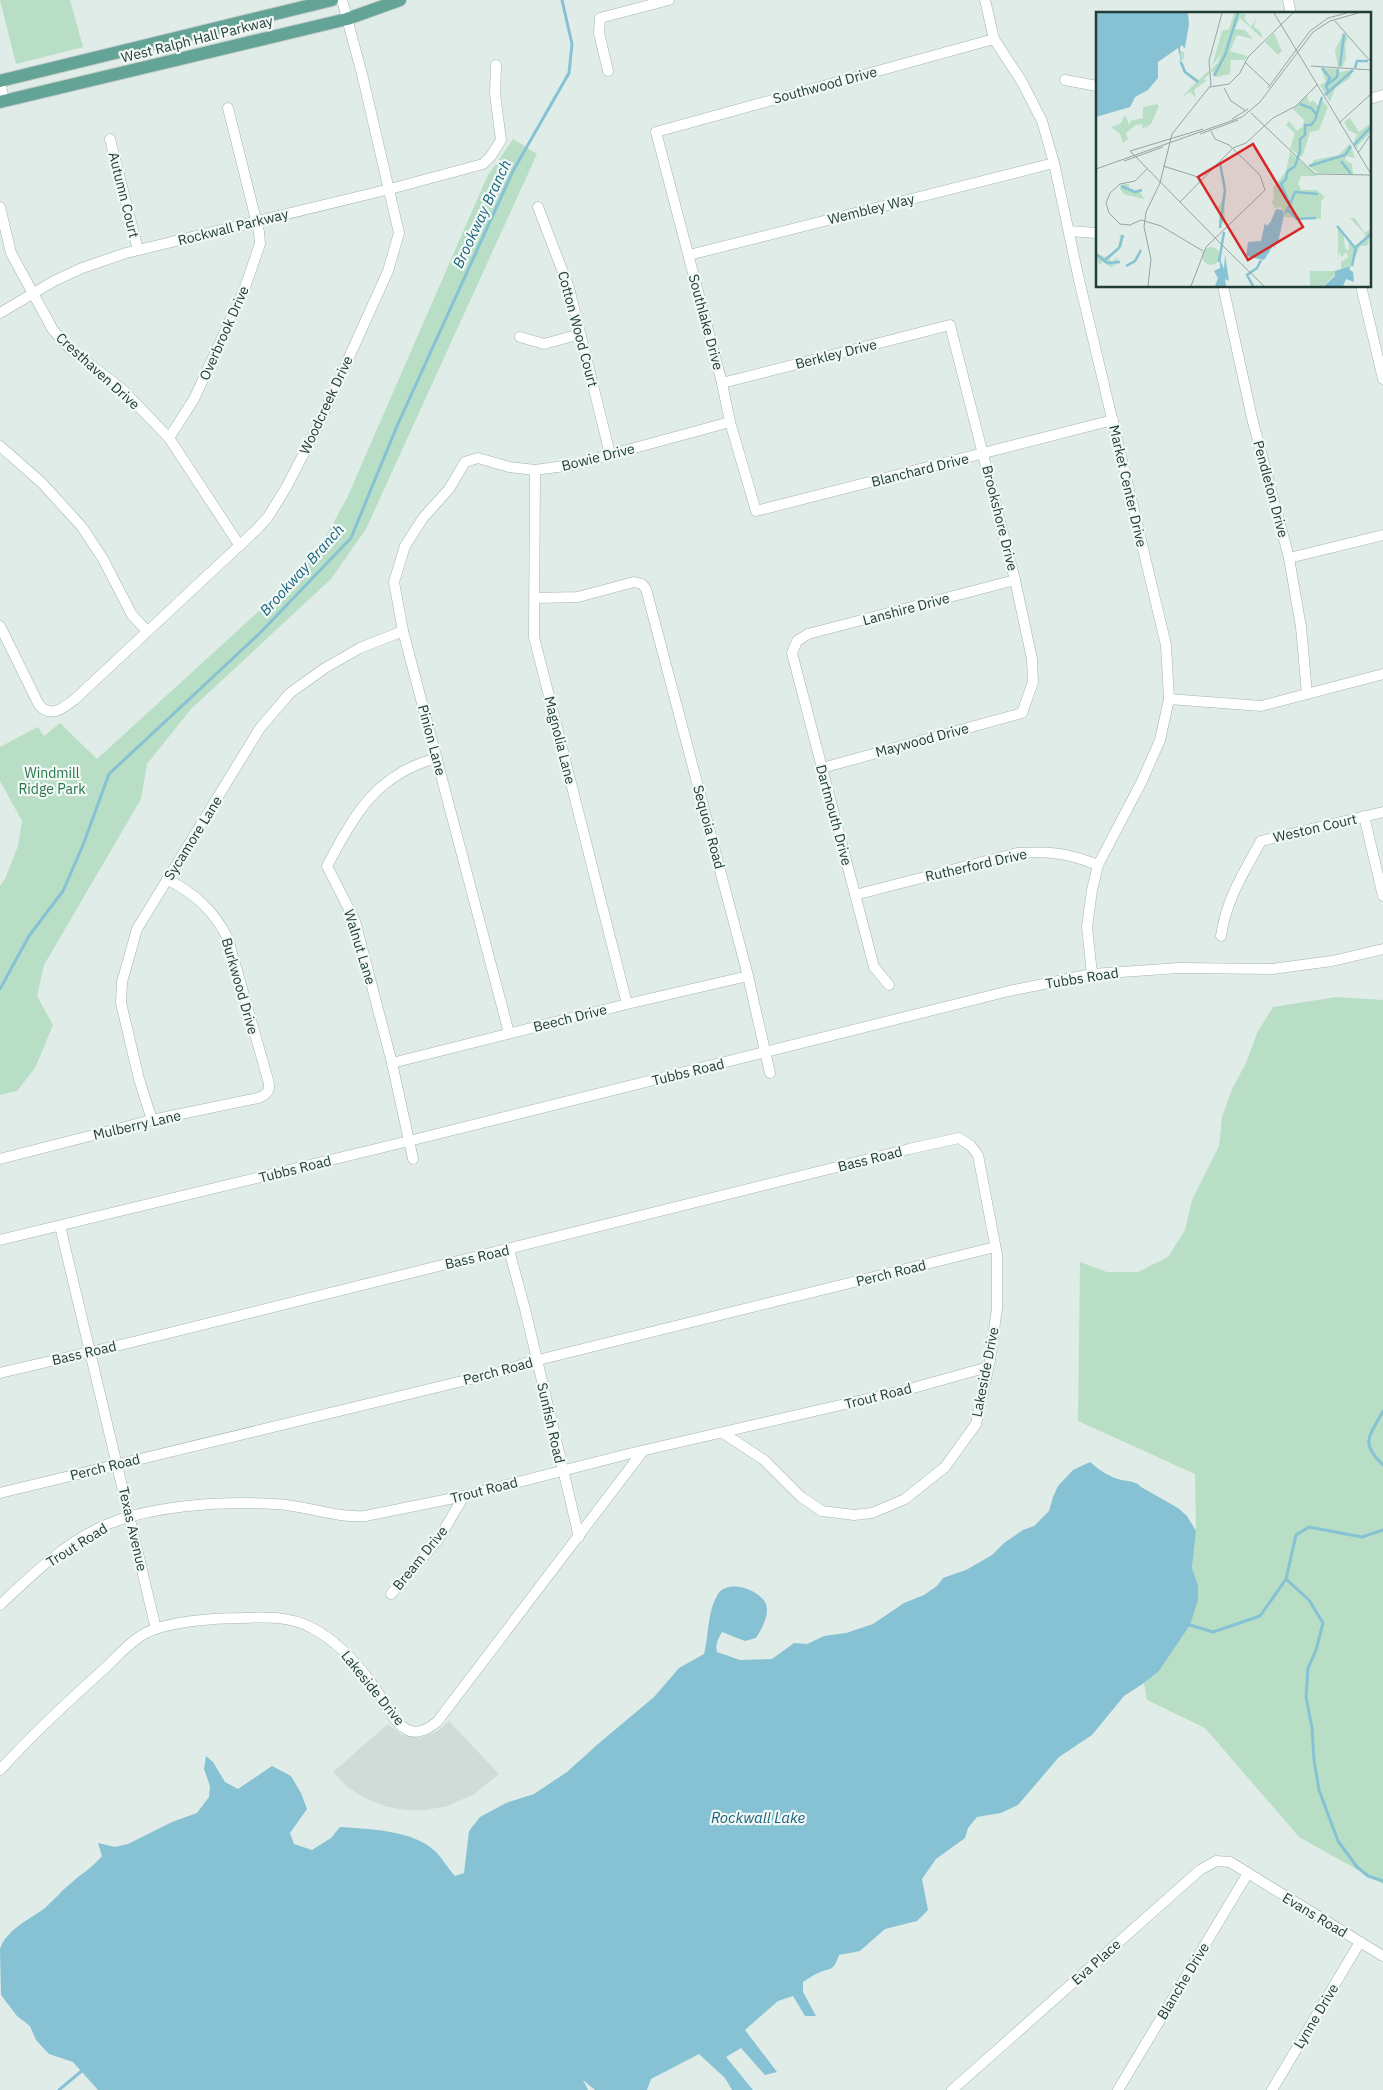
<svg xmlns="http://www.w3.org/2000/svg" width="1383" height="2090" font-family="'IBM Plex Sans',sans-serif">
  <rect width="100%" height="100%" fill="#e0ece8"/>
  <path fill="#cfdcd7" d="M449,1721l50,53 -25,20 -26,12 -22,4h-21l-21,-4 -19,-8 -18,-11 -14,-15 55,-48 14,11 18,3 18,-7z"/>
  <g fill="#b8dec5">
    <path d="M0,0h70l13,47 -67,17z"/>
    <path d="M513,139l24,15 -171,375 -35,50 -140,130 -44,55 -6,35 -97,166 -7,31 16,29 -18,43 -18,23 -17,4v-209l5,-7 13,-33 4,-25 -22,-40v-34l38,-20 6,9 16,-13 37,36 184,-168 43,-51 23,-42 140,-321z"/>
    <path d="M1336,997l47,3v884l-84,-47 -94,-109 -58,-28 -3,-17 15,-12 31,-46 7,-43 -5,-14 4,-37 -1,-57 -117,-53 2,-159 27,10h31l30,-15 17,-27 7,-30 27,-54 3,-29 10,-28 14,-26 11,-30 16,-26z"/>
  </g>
  <path fill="#86c2d4" d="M1090,1462c8,7 18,14 28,17 9,3 17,1 23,8l37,21 9,8 9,15 -4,37 6,17v15l-8,25 -31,46 -15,12 -20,13 -32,39 -33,22 -41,48 -17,8 -24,4 -9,11 -3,10 -29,21 -14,20 6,31 -11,11 -32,8 -25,22 -21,4c-6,17 -7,12 -21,18 -5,2 -10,6 -15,9v10l13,24h-11l-12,-20 -15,5 -33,29 32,42 -12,3 -24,-27 -15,9 27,33h-21l-7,-12 -26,-24 -48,25 -4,11h-52l-12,-10 5,10h-490l-25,-28 -24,-8 -13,-14 -6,-14 -13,-10 -16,-21 -1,-46c6,-19 30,-30 45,-41 9,-8 16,-17 25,-24 11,-10 22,-16 32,-28l-4,-13 17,4 13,-3 44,-22 25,-9 12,-16 1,-11 -6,-17 2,-13 7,6 12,20 13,7 34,-23 19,10 10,17 6,16 -17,24 4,11 18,6 19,-12 9,-11c29,2 73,3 95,24 7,7 13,17 20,25l9,-3 5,-42 11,-14 26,-14 28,-9 33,-22 31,-28 56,-47 25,-29 25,-14c5,-19 3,-42 14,-60 10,-15 39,-5 47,8 6,10 -3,27 -9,36l-11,3 -23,-9c-4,7 -7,13 -5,20l23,8 32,-1 22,-16 13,1 17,-8 22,-3 27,-9 31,-21 20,-8 13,-9 6,-8 23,-8 26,-15 12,-12 19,-13 11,-4 15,-15 4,-14 5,-11 15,-16z"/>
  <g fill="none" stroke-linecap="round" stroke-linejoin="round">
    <g stroke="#86c2d4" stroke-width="3">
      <path d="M0,989l29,-53 34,-45 20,-46 26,-71 151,-141 91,-95 46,-112 116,-255 56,-98 3,-29 -10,-44"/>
      <path d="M1383,1411c-13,25 -24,31 0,54"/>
      <path d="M1286,1579l23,21 14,23 -7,27 -8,18 -2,29 6,31 2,32 5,30 19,51 19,26 11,9 15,5"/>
      <path d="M1187,1626l3,-1 23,7 47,-16 26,-37 10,-44 13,-8 53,10 21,-7"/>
      <path d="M59,2090l25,-21"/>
    </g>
    <defs>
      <g id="minor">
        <path d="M985,0l9,39 28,43 20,39 12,42 25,117 87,365 3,54 -9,41 -18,41 -44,84 -6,25 -5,37 5,47"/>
        <path d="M1288,0l3,14"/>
        <path d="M994,39l-338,93 66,251 8,39 26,89 357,-91"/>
        <path d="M608,71l-9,-38 1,-15 69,-18"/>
        <path d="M1065,80l32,6"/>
        <path d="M0,81l4,20"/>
        <path d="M1369,99l14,-4"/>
        <path d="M110,139l28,111"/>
        <path d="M0,207l11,46 42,77 17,19 52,40 47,49 71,108"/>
        <path d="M538,207l31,81 41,166"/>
        <path d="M1069,231l28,2"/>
        <path d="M689,255l365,-92"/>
        <path d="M1223,286l29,132 37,140 12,69 6,67"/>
        <path d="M1361,286l22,93"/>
        <path d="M0,313l54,-32 28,-13 44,-15 264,-64 93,-25 8,-8 10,-16 -6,-46 1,-29"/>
        <path d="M520,337l24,7 36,-10"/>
        <path d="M722,383l228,-58 65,255 17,79 1,23 -11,31 -200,55"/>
        <path d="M169,438l25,-39 50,-109 16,-46 -1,-12 -31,-124"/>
        <path d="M0,446l42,37 40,44 21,32 29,56 15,16"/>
        <path d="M535,470l-1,167 93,367"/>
        <path d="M1289,558l94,-23"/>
        <path d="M535,598l43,-1 56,-15 8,2 4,5 102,387 22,97"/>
        <path d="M0,626l39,79c12,13 23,4 35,-5l181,-169 13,-14 19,-31 31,-60 70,-155 11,-38 -37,-159 -20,-74"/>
        <path d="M1169,699l92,7 122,-32"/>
        <path d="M1364,816l19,80"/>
        <path d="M855,895l162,-42c32,-2 51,0 81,12"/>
        <path d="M1221,936c5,-36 23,-64 40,-95l122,-29"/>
        <path d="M889,985l-15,-18 -82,-314 5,-12 11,-7 207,-54"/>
        <path d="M509,1033l-106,-402 -9,-49 11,-36 18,-28 26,-29 16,-27 13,-4 31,9 26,3 37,-5 158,-43"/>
        <path d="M392,1063l235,-59 121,-28"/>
        <path d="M152,1120l-13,-41 -18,-76 1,-21 15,-53 123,-201 30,-35 35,-25 35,-20 43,-17"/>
        <path d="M0,1159l152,-39 106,-22c10,-4 13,-8 10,-18l-40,-141c-14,-29 -33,-45 -61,-60"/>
        <path d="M413,1159l-21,-96 -37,-142 -28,-55c28,-52 49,-92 110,-108"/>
        <path d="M60,1226l96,403"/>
        <path d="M0,1240l409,-99 600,-150 83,-17 87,-6 93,1 60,-8 51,-12"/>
        <path d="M509,1250l16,59 54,228"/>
        <path d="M0,1373l133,-31 776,-193 50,-11 12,8 7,9 19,100v53l-7,52 -14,64 -31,43 -40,32 -33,14 -18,2 -32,-4 -21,-14 -37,-37 -41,-27"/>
        <path d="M0,1493l504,-122 22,-8 469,-116"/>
        <path d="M391,1594l47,-54 26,-44"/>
        <path d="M0,1605c30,-28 61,-59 99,-77 48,-23 123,-27 176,-24 30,1 58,14 90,12l99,-20 164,-42 278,-64 82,-23"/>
        <path d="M0,1770c33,-36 67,-68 103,-100 13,-12 27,-29 43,-37 23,-12 70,-15 96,-15 25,-1 48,-2 70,10 25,13 44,34 60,56 11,14 19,36 34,45 11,7 23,-1 31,-7l206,-271"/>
        <path d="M952,2090l248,-220 16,-9 14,1 153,94"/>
        <path d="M1118,2090l130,-217"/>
        <path d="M1272,2090l88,-148"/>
      </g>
      <g id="major">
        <path d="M0,81l332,-81"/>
        <path d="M0,102l347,-83 53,-19"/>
      </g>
    </defs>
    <use href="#minor" stroke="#a3b4af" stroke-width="11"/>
    <use href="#major" stroke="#c1c9c7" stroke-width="14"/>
    <use href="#minor" stroke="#fff" stroke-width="10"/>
    <use href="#major" stroke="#63a497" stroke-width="12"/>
  </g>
  <g text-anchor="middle" stroke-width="4.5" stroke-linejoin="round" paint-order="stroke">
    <g font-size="14" fill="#203d37" stroke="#f1f8f5">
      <text transform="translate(197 39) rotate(-14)" y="5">West Ralph Hall Parkway</text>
      <text transform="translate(825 85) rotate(-15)" y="5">Southwood Drive</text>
      <text transform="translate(124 195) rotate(76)" y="5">Autumn Court</text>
      <text transform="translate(871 209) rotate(-14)" y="5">Wembley Way</text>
      <text transform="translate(233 227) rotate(-14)" y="5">Rockwall Parkway</text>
      <text transform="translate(706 322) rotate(75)" y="5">Southlake Drive</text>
      <text transform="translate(578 329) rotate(75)" y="5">Cotton Wood Court</text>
      <text transform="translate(224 333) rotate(-66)" y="5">Overbrook Drive</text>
      <text transform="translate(836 354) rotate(-14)" y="5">Berkley Drive</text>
      <text transform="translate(98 371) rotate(42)" y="5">Cresthaven Drive</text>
      <text transform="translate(326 405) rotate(-65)" y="5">Woodcreek Drive</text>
      <text transform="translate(598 457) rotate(-14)" y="5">Bowie Drive</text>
      <text transform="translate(920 470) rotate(-14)" y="5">Blanchard Drive</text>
      <text transform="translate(1128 486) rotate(77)" y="5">Market Center Drive</text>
      <text transform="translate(1271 489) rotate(75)" y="5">Pendleton Drive</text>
      <text transform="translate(1000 518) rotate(76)" y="5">Brookshore Drive</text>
      <text transform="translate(906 609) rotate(-15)" y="5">Lanshire Drive</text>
      <text transform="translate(432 740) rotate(75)" y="5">Pinion Lane</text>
      <text transform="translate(560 740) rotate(76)" y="5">Magnolia Lane</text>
      <text transform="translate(922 740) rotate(-15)" y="5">Maywood Drive</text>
      <text transform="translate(834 815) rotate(75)" y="5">Dartmouth Drive</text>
      <text transform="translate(709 827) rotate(75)" y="5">Sequoia Road</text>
      <text transform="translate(1315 828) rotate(-13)" y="5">Weston Court</text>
      <text transform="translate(193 838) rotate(-58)" y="5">Sycamore Lane</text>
      <text transform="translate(976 865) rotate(-13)" y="5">Rutherford Drive</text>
      <text transform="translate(360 947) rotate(73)" y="5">Walnut Lane</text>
      <text transform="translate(1082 978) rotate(-9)" y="5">Tubbs Road</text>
      <text transform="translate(240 986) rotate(74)" y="5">Burkwood Drive</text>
      <text transform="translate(570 1018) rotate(-14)" y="5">Beech Drive</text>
      <text transform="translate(688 1072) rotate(-14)" y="5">Tubbs Road</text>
      <text transform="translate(137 1125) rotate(-13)" y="5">Mulberry Lane</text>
      <text transform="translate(870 1159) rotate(-14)" y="5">Bass Road</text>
      <text transform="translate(295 1169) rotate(-14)" y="5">Tubbs Road</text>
      <text transform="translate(477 1257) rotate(-13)" y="5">Bass Road</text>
      <text transform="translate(891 1273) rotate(-14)" y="5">Perch Road</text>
      <text transform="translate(84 1353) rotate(-13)" y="5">Bass Road</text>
      <text transform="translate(498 1371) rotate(-15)" y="5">Perch Road</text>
      <text transform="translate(985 1372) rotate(-79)" y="5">Lakeside Drive</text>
      <text transform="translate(878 1396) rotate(-14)" y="5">Trout Road</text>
      <text transform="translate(551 1423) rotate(77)" y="5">Sunfish Road</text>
      <text transform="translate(105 1467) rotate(-14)" y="5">Perch Road</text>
      <text transform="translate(484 1490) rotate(-14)" y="5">Trout Road</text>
      <text transform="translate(133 1529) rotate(77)" y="5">Texas Avenue</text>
      <text transform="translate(77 1545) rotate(-32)" y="5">Trout Road</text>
      <text transform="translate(420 1558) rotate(-51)" y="5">Bream Drive</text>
      <text transform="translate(373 1688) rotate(51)" y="5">Lakeside Drive</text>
      <text transform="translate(1315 1915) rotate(31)" y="5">Evans Road</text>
      <text transform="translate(1096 1962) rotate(-42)" y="5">Eva Place</text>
      <text transform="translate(1183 1981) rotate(-59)" y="5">Blanche Drive</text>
      <text transform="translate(1316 2016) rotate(-59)" y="5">Lynne Drive</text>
    </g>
    <g font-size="14" fill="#29764c" stroke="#f1f8f5">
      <text x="52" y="778">Windmill<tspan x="52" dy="16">Ridge Park</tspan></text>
    </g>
    <g font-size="15" font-style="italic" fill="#18647c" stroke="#f1f8f5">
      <text transform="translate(482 214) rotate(-65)" y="5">Brookway Branch</text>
      <text transform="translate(302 570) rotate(-48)" y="5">Brookway Branch</text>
      <text x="758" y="1823">Rockwall Lake</text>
    </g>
  </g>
  <g transform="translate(1096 12)">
    <rect width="275" height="275" fill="#e0ece8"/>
    <path d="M138,1l12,1 -2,4 7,9 5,-8 -2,8 7,5 1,6 -22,-20 -5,11 10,1 8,9 -16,-4 -7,16 17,5 -2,4h-14l-1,14 -14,3 -5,-7 7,-8 14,-40 -12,33 -8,11 10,-35 7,-2zM248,20l4,6 -3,6 1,15 -4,8h-4l-3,-17zM178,21l8,18 -4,4 -13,-13zM84,39l4,1v6l-3,3 5,10 13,9 9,-9 2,2 -6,6 2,2 -12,9 2,8 -6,-6 -8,5 14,-15 -13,-10 -4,-11 3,-5zM225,56l18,1 -1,3 16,-2 -5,9 -14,9 -5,14 -10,-17 6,-3zM211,83l2,8 4,-3 6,7 3,-7 6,7 -9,23 -9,2 -8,25 -12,-8 5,-16 -9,-8 3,-4 8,10 6,-5 1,-6 -11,-11zM61,92l2,2 -8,18 -8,6 4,-5 -5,4v-5l-6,1 -10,8 2,6 -5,4 -3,-9 -9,-7 9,-3 5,-9 5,11v-5l13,-3v-11zM254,106l9,14 12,-9v9l-14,14 1,4 -5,-6 4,-10 -8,-3 -5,-9zM254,131l5,15 -8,-2 -2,4 7,4 1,10 -35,-1 -8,-6 4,-7 25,-5zM194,140l27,24h-16l-3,8 3,6h16l8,7 -4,4v18l-37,-2 -3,-10 -6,1 -4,-6 3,-3 -1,-12 13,-15zM127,159l2,48 -6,10v-17l-3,-4 4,-3 4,-11zM28,172h5v5l11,3 4,7 -20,-5 -4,-5zM254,206h5l9,14 7,-2v4l-4,12h-7l-8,19 -11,5v-8l7,-5 -2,-5 -4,5 -3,-5 -1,10v-34l5,4 2,16 4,3v-11l6,6 9,-5 1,-7zM24,222l3,2 -1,10 -13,13 3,3 6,-5 -2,9 -2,-2 -2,4 -9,-6 -4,3 -3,-12 9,4 7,-4 7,-7zM106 244a9 9 0 1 1 18 0a9 9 0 1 1-18 0ZM214,259h25v4l-12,11h-13z" fill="#b8dec5"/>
    <path d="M0,1h92l1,11 -4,24 -4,-3 -1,3 1,9v4l-3,-13 -20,14v16l-10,12 -13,7 -5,10 -34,10zM180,197l6,1 2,5 -6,28 -4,1 2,4 -3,-2 -9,14 -18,-4 2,-14 13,-1 4,-18 2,3 4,-5zM129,242l4,27 -4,-2 1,7h-11l3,-8 -4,-7 6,-3v-9l4,10zM255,254l-2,3 4,3 1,10 -8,-3 -3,7h-19l11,-10v-5z" fill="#86c2d4"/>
    <path fill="none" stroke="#86c2d4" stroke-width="2.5" d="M85,50l4,10 13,10M244,54l4,-32M226,56l8,10 -4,7M259,56l2,-7h11M118,64l11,-21 13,-42M232,79l-2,-5 11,-9 1,-8M229,83l28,-25M204,92l11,4 5,6M258,133l17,-18M245,149l10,13M124,151l5,27 -5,38M213,154l36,-11 6,-9M25,174l14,6 7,-2M194,192l5,-12 23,2M191,197l10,10 19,-1M189,201l5,-8 -9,-21 5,-5 1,-7 8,-6 5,-15v-12l5,-4v-10h6l4,-5 7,-23M241,214l19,23M0,242l11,9 13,-1M9,248l14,-12 4,-13M123,250l5,-30M30,254l9,-5 6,-11M256,254l4,-19 15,-13M157,274l-6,-11 10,-7 4,-8"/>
    <path fill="none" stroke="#93a6a1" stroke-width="1" d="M178,1l97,161M239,9l36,41M149,50l25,24M215,54l60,4M114,75l19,-3 11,-11 8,-16 45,-44M128,76l7,13 15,10M172,76l42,-57 18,-13 19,-5M155,101l64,61 56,1M136,107l16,-10M243,111l32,-29M107,117l-73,22 98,100M104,122l38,-14M262,141l13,-19M28,149l39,-14M67,154l32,10 6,5M0,157l146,-52 18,-15 53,-70 17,-11 28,-8M51,157l-12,12 -15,3 -10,9 -4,10 3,10 11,11 10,1 11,-5 20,6 42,25M84,190l53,-54 13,-5 27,-25 23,-12 22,-22M131,238l37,36M52,274l3,-27 -7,-32 2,-15 14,-29 12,-49 39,-49 -2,-24 13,-48M95,274l15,-39 59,-57 -5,-15 -31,-30 -14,-6 -4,-8"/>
    <path fill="#d62828" fill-opacity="0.15" stroke="#d62828" stroke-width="2.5" d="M157,132l50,83 -55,33 -50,-83z"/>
    <rect width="275" height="275" fill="none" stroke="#203d37" stroke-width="2.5"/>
  </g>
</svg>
